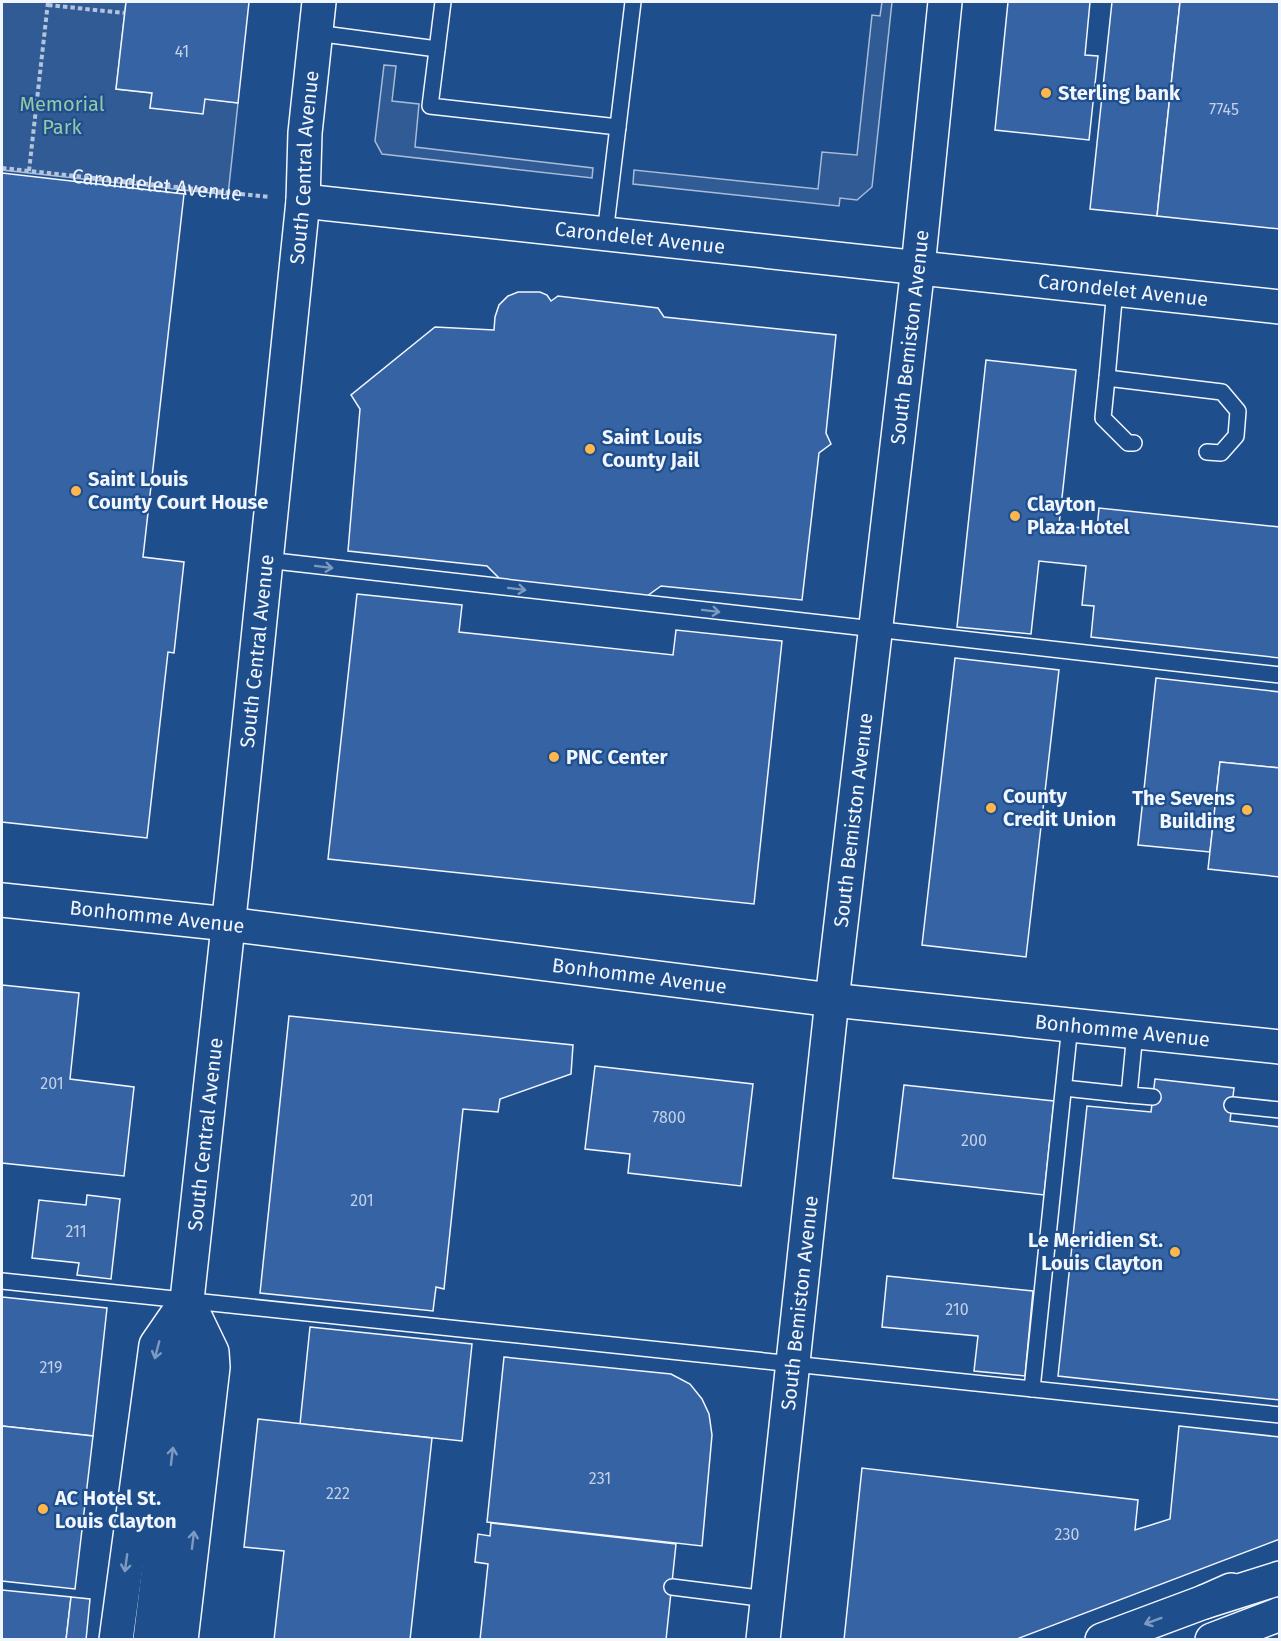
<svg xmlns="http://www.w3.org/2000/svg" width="1281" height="1641" font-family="'Fira Sans',sans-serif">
  <rect width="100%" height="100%" fill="#1f4e8c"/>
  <g fill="#305b95" stroke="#a8bbd7" stroke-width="1.5">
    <path d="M2,2h124l-10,87 36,4 -2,15 55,-9 33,4 -10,92 -226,-25z"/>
    <path d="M882,2h10l-20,185 -15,13 -17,-2 -1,8 -206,-22 1,-14 184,19 4,-37 35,3 15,-140 8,1z"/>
    <path d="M384,65l12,1 -4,35 27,3 -4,43 178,21 -1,10 -210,-24 -7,-13z"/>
  </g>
  <g fill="#3563a3" stroke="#f2f6ff" stroke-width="1.5">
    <path d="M126,2h123l-11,101 -33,-4 -2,15 -53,-6 2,-15 -36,-4z"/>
    <path d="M1008,2h82l-5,53 13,1 -9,84 -94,-10z"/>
    <path d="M1112,2h68l-23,214 -67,-7z"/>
    <path d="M1180,2h100v227l-123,-13z"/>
    <path d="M2,173l182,21 -41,363 41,5 -10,91 -6,-1 -21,186 -145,-16z"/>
    <path d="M518,292h22l7,3 4,6 7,-5 100,12 6,9 172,18 -10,98 5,11 -12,9 -17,147 -141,-14 -14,10 -147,-17 -13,-13 -139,-15 12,-142 -9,-14 84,-68 59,3 1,-13 4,-12 9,-9z"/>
    <path d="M986,360l90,10 -17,155 38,5 2,-22 181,19v131l-189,-21 3,-31 -12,-1 4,-39 -47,-5 -8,73 -74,-7z"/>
    <path d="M357,594l105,11 -3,27 214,23 3,-25 106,11 -28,263 -426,-45z"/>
    <path d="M955,658l104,12 -33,287 -104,-12z"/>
    <path d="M1156,678l124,14v76l-60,-6 -10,90 -72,-7z"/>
    <path d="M1220,762l60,6v109l-72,-8z"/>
    <path d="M2,985l77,8 -9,86 64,8 -10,89 -122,-13z"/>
    <path d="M289,1016l284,29 -2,29 -71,25 -2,13 -35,-3 -19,180 -8,-2 -3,24 -173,-18z"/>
    <path d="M595,1066l158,18 -12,102 -113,-13 2,-19 -45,-5z"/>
    <path d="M1155,1079l79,9 -4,33 50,6v273l-222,-24 29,-270 64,6z"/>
    <path d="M904,1085l150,16 -10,94 -151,-17z"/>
    <path d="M87,1195l33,4 -9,80 -34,-4 2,-12 -47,-5 7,-58 47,5z"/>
    <path d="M887,1276l146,15 -8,85 -51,-5 4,-35 -96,-9z"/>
    <path d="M2,1297l105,11 -14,128 -91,-10z"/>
    <path d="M310,1327l162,17 -10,97 -162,-17z"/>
    <path d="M504,1357l167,17 19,10 12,15 7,15 3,21 -10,111 -215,-24z"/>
    <path d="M258,1419l174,19 -22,202h-136l10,-89 -40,-4z"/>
    <path d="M2,1426l91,10 -18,153 -73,-8z"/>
    <path d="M1179,1426l101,11v102l-266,101h-170l18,-172 276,32 -3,30 35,-11z"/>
    <path d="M491,1523l185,21 -10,96h-186l8,-76 -13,-2 3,-28 12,2z"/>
    <path d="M2,1590l69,7 -5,43h-64z"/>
    <path d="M71,1597l19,2 -4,41h-20z"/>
  </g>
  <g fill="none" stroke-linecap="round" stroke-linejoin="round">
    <defs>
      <g id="service">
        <path d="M443,2l-13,104 188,21"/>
        <path d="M316,33l121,16"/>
        <path d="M605,234l28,-232"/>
        <path d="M1107,378l8,-89"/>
        <path d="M1134,443h-6l-25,-25 4,-40 115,14 16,19 -2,25 -15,17 -14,-1"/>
        <path d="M266,560l1014,115"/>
        <path d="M1135,1032l-6,63 24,2"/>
        <path d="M1064,1088l65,7"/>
        <path d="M1232,1105l48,5"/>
        <path d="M2,1281l1278,134"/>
        <path d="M1032,1389l38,-364"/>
        <path d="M672,1587l95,12"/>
      </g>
      <g id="tertiary">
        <path id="s2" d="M303,201l977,106"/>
        <path id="s3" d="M2,900l226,24 604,76 448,47"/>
        <path id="s4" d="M116,1640l40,-295 31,-45 48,-437 68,-662 2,-68 14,-131"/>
        <path d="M181,1640l32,-273 -1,-15 -25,-52"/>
        <path id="s5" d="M763,1640l69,-640 86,-733 27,-265"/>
      </g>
      <path id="primary" d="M1102,1640l102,-38 27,-12"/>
      <g id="motorway">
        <path d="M1204,1602l76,-24"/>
        <path d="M150,1640l36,-301 1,-39"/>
        <path d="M1212,1640l68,-26"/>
      </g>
    </defs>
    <use href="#service" stroke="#f2f6ff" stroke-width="18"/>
    <use href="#tertiary" stroke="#f2f6ff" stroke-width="36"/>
    <use href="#primary" stroke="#f2f6ff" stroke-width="36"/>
    <use href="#motorway" stroke="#f2f6ff" stroke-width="36"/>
    <g stroke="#b3c4dc" stroke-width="4" stroke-dasharray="4.5 3" stroke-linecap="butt">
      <path d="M48,5l76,8"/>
      <path id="s1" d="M2,168l267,29"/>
      <path d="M29,171l19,-169"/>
    </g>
    <use href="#service" stroke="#1f4e8c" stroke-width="15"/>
    <use href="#tertiary" stroke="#1f4e8c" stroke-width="33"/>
    <use href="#primary" stroke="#1f4e8c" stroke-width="33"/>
    <use href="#motorway" stroke="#1f4e8c" stroke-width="33"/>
  </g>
  <defs><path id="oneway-shaft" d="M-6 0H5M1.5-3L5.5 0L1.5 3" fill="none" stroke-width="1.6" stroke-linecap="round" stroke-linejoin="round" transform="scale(1.5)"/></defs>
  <g stroke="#7e9ac0">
    <use href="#oneway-shaft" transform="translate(324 567) rotate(7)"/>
    <use href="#oneway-shaft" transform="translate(517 589) rotate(7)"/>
    <use href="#oneway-shaft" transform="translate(711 611) rotate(7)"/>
    <use href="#oneway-shaft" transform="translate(157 1350) rotate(105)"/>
    <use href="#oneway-shaft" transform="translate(172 1456) rotate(-83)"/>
    <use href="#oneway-shaft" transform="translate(193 1540) rotate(-83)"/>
    <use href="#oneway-shaft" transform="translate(126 1563) rotate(98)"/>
    <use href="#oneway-shaft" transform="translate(1153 1621) rotate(160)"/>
  </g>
  <g fill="#ffb74d" stroke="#1f4e8c" stroke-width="2">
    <circle cx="1046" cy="93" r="6"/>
    <circle cx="590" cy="449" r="6"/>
    <circle cx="76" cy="491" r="6"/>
    <circle cx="1015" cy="516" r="6"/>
    <circle cx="554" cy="757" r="6"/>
    <circle cx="991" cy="808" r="6"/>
    <circle cx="1247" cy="810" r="6"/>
    <circle cx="1175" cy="1252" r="6"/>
    <circle cx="43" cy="1509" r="6"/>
  </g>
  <g text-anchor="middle" stroke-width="4.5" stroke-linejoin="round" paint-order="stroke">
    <g font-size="16" fill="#c3d1e8">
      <text x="182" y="57">41</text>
      <text x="1224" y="115">7745</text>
      <text x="52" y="1089">201</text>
      <text x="669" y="1123">7800</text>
      <text x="974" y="1146">200</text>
      <text x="362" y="1206">201</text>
      <text x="76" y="1237">211</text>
      <text x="957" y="1315">210</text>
      <text x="51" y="1373">219</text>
      <text x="600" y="1484">231</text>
      <text x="338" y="1499">222</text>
      <text x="1067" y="1540">230</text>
    </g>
    <g font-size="20" font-weight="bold" fill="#f2f6ff" stroke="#1f4e8c" text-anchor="start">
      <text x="1058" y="100">Sterling bank</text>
      <text x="602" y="444">Saint Louis<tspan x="602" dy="23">County Jail</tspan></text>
      <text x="88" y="486">Saint Louis<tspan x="88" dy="23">County Court House</tspan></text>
      <text x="1027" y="511">Clayton<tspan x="1027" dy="23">Plaza Hotel</tspan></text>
      <text x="566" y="764">PNC Center</text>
      <text x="1003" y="803">County<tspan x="1003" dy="23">Credit Union</tspan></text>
      <text x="1235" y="805" text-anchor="end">The Sevens<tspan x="1235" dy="23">Building</tspan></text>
      <text x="1163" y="1247" text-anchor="end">Le Meridien St.<tspan x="1163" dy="23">Louis Clayton</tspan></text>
      <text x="55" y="1505">AC Hotel St.<tspan x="55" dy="23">Louis Clayton</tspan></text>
    </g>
    <g font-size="20" fill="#97c8a6" stroke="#1f4e8c">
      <text x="62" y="111">Memorial<tspan x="62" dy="23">Park</tspan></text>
    </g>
    <g font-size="20" fill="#f2f6ff" stroke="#1f4e8c">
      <text dy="7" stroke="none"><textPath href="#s4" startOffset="1491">South Central Avenue</textPath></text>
      <text dy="7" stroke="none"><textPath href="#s1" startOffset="156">Carondelet Avenue</textPath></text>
      <text dy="7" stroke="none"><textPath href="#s2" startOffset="339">Carondelet Avenue</textPath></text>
      <text dy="7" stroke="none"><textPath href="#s2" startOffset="825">Carondelet Avenue</textPath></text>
      <text dy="7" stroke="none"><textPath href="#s5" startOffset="1311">South Bemiston Avenue</textPath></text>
      <text dy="7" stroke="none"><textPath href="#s4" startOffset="1005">South Central Avenue</textPath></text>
      <text dy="7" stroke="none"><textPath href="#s5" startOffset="825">South Bemiston Avenue</textPath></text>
      <text dy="7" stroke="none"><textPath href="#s3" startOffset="156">Bonhomme Avenue</textPath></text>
      <text dy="7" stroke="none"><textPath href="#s3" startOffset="642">Bonhomme Avenue</textPath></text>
      <text dy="7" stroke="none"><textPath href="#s3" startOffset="1128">Bonhomme Avenue</textPath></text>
      <text dy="7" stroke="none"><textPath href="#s4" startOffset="519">South Central Avenue</textPath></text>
      <text dy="7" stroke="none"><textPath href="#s5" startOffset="339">South Bemiston Avenue</textPath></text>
    </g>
  </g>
  <rect width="1281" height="1641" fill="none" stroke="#f2f6ff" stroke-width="6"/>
</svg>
